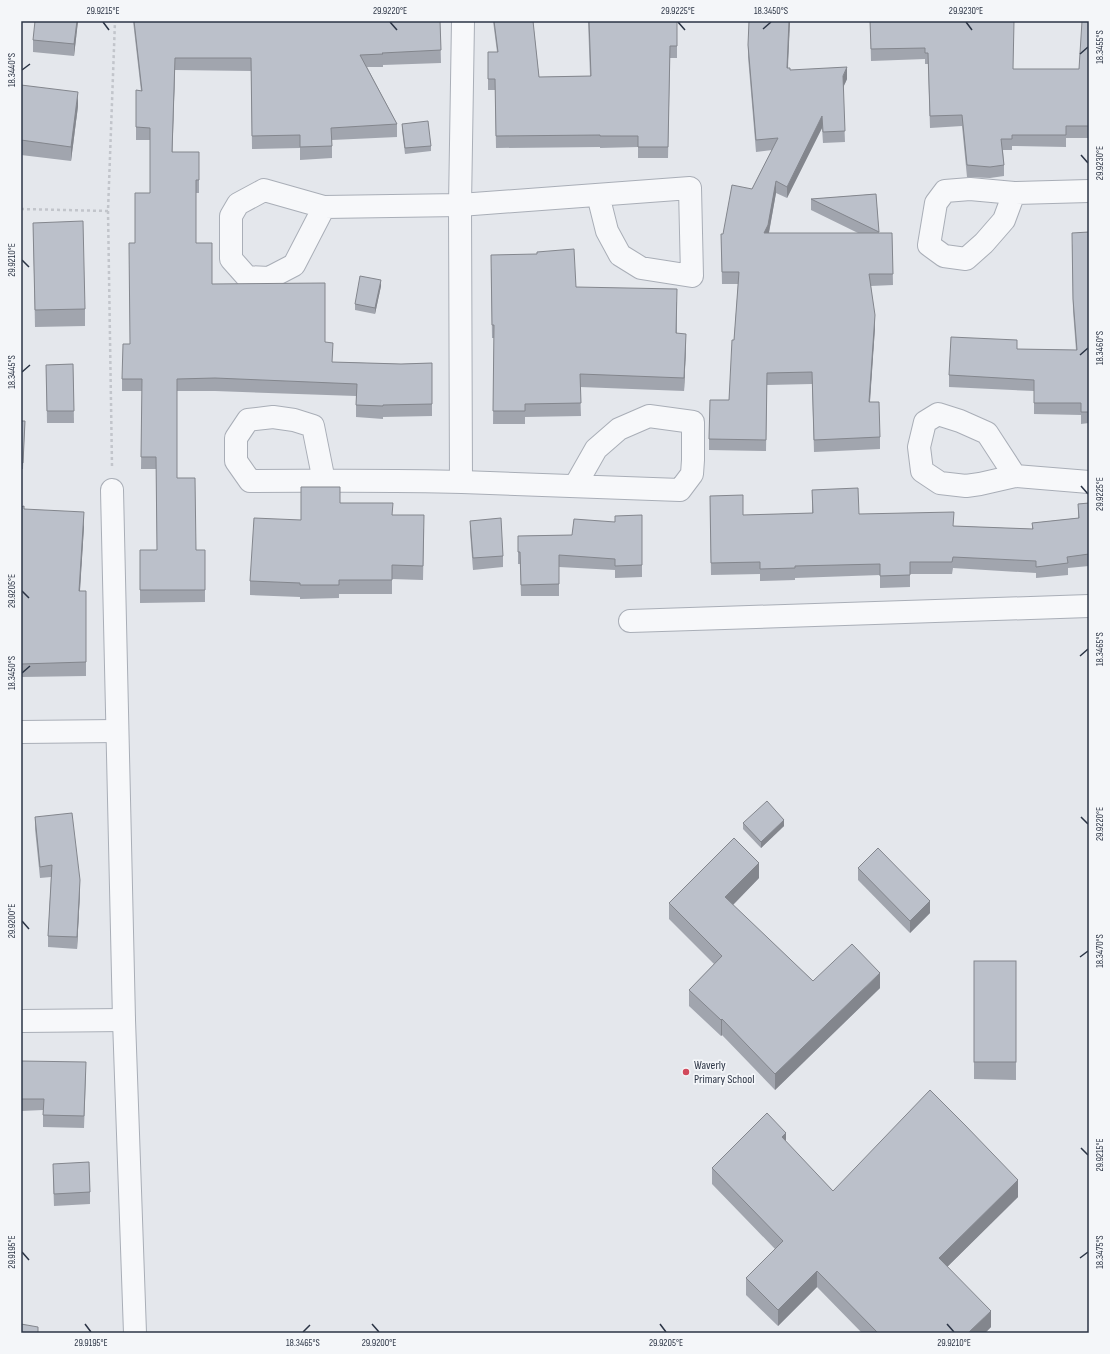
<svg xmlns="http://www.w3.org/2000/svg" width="1110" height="1354" font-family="'Sofia Sans Condensed',sans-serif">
  <rect width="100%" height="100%" fill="#e4e7ec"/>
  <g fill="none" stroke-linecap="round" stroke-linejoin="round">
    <defs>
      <g id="minor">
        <path d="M1014,193l-10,27 -20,23 -18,16 -22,-3 -15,-11 7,-42 9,-12 25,-2 44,4 75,-2"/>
        <path d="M324,207l-30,58 -25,13 -22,-1 -16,-18v-43l7,-12 26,-14 60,17 136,-2 230,-17 2,88 -51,-8 -21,-13 -13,-24 -9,-36"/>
        <path d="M1015,476l-28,-43 -27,-12 -22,-7 -13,8 -6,25 3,24 18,12 26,3 14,-2 35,-8 74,6"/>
        <path d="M324,481l-11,-55 -19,-6 -21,-3 -25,3 -12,18v23l14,20c71,0 141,-1 212,1 72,2 145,5 218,8l12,-16 1,-14v-38l-44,-6 -30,13 -23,20 -21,37"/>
        <path d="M461,481l-1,-276 3,-184"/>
        <path d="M112,490l12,530 11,313"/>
        <path d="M630,621l459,-15"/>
        <path d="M21,732l96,-1"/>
        <path d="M21,1021l103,-1"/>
      </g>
    </defs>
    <use href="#minor" stroke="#a9aeb7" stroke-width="24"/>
    <g stroke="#c2c5cb" stroke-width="2.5" stroke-dasharray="3 3" stroke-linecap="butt">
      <path d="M21,209l87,2"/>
      <path d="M112,466l-4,-255 7,-190"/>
    </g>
    <use href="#minor" stroke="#f7f8fa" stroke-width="22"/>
  </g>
  <g fill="#a1a5ae">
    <path d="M78,21l-4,35 -41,-4v-12z"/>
    <path d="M133,21h307l1,42 -58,2v2h-16l30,57v13l-65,3v18l-32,2v-12l-48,1 -1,-78 -76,-1 -3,82h27v41h-3v50l16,41 113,58 7,20 69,2 31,-1v53l-49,1v2l-27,-2v-21l-141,-5h-38v87l19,72h9v52l-65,1v-53h17l-1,-81h-15l1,-78h-20v-12l8,-35 5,-101 15,-50v-53h-14v-50l5,1z"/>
    <path d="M493,21h40l6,56 51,-1 -2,-55h89v37h-7l-2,100h-30v-11l-38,1v-1l-104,1 -1,-58h-7v-38h9z"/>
    <path d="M790,21l-2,47 2,2 57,9 -4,8 2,55 -22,1 -1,-15 -35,70 -11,-5 -7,40h89l-47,-23v-11l65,-5 3,39h13l1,52 -22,1 4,41 -5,75 10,35v12l-66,3 -2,-68 -45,1 -1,66 -57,-1v-11l20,-39 5,-60 4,-56h-16l-1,-50h2l29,-45 20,-39 -16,2 -8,-95v-12z"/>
    <path d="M870,21l143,48h66l10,-48v117h-23v9l-54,-1v4h-9l1,15v11l-14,2 -23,-1 -5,-51 -32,2 -2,-64h-3v-5l-54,2z"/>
    <path d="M21,85l57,21 -7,55 -50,-6z"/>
    <path d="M402,124l29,22v5l-26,3 -3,-24z"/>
    <path d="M33,223l52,86v17l-50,1z"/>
    <path d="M1089,232v191l-8,1v-9l-47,-1v-23l-85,-4v-12l68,-26 59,1 -3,-39 -1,-66z"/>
    <path d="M491,269l85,18 101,15v31l9,14 -2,44 -104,-4 1,29 -56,1v7h-32l1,-86h-2z"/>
    <path d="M381,286l-6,28 -20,-4v-6z"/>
    <path d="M73,364l1,59h-27l-1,-58z"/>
    <path d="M21,421h4l-2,48h-2z"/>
    <path d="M812,490l47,24 94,12 79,3v-6l46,-5v-14l11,-1v63l-21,2v7l-32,3v-5l-83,-5 -1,6h-42v13l-30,1v-13l-85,3v2l-35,1v-7l-49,1 -1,-79 33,19 69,-2z"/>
    <path d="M340,503l53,12 31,14 -1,51 -31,-1v15h-53v4l-39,1v-2l-50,-2v-14l51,-61z"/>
    <path d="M21,507l3,2 60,17 -4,65h6v85l-65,1z"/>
    <path d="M642,515v62l-27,1v-8l-56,-3v29h-38l-1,-32h-2v-28l54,-1 43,-13z"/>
    <path d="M470,521l33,35v11l-30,3 -3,-38z"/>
    <path d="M35,817l45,75 -3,57 -29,-2v-11l3,-59 -11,1 -5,-49z"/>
    <path d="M743,823l41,3 -23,22 -18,-19z"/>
    <path d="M858,868l72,45 -20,20 -52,-53z"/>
    <path d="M759,878l-26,27 80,76 67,7 -105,102 -53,-55 -1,1 -32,-30v-16l25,-26 -45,-45v-16z"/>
    <path d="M974,961h42v119l-42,-1z"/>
    <path d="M21,1061l65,13 -2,54 -41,-1v-17l-22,1z"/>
    <path d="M786,1142l47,49 185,6 -71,70 44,60 -6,6h-123l-45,-46 -39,39 -32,-31v-17l29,-29 -63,-65v-16z"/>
    <path d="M53,1175l37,17v12l-36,2z"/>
  </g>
  <g fill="#83868d">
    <path d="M77,21h1l-4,35v-12z"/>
    <path d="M789,21h1l-3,59v-12z"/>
    <path d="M175,58v12l-3,95v-13z"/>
    <path d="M847,67v12l-4,9v-12z"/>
    <path d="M78,92v14l-7,55v-14z"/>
    <path d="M822,116v12l-35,70v-11z"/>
    <path d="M776,181v12l-8,44 -4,-4z"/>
    <path d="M381,280v6l-6,28v-6z"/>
    <path d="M875,315v12l-6,87v-12z"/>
    <path d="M686,334v13l-2,44v-13z"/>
    <path d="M84,512v14l-5,79v-14z"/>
    <path d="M784,820v6l-23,22v-6z"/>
    <path d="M759,863v15l-34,35v-16z"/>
    <path d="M80,880v12l-3,57v-12z"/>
    <path d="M930,901v12l-20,20v-12z"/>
    <path d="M880,973v15l-105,102v-16z"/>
    <path d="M722,1019v16l-1,1v-16z"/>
    <path d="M786,1133v16l-4,-12z"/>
    <path d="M1018,1180v17l-79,78v-17z"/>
    <path d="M817,1271v16l-39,39v-16z"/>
    <path d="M991,1311v16l-6,6h-17z"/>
  </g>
  <g fill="#bbc0ca" stroke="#83868d">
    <path d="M35,21h42l-3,23 -41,-4z"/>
    <path d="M134,21h306l1,29 -59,3 1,1 -23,1 37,69 -66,4 1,18 -32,1v-12l-48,1 -1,-78h-76l-3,94h27v28h-3v63h16v41l113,-1v59l8,1 -1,19 69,2 31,-1v41l-49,1v1l-27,-1 1,-21 -142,-6 -38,1v99h18l1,72h9v40h-65v-40h17l-1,-93h-15l1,-78h-20l1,-35h7l-1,-101h6v-50h15v-65l-14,-1v-37l6,1z"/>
    <path d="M494,21h39l6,56 52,-1 -2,-55h88v25h-7l-2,101h-30v-11h-38v-1l-104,1 -1,-57h-7v-27h10z"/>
    <path d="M749,21h40l-2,47h3v2l57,-3 -4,9 2,55 -22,1 -1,-16 -35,71 -11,-6 -8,44 -4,8h128l1,41h-24l6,41 -6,87h10l1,35 -66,3 -2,-68 -45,1 -1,67 -57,-1 1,-39h19l3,-60h2l5,-68h-17l-1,-38h2l9,-49 20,4 26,-51 -22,2 -8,-95z"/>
    <path d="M870,21h144l-1,48h66l3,-48h7v105h-23v9h-54v4h-11l3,26 -14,2 -23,-2 -5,-50 -32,1 -2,-63h-3v-5l-54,1z"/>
    <path d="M21,85l57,7 -7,55 -50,-7z"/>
    <path d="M428,121l3,25 -26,2 -3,-24z"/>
    <path d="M876,194l3,38 -68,-33z"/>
    <path d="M83,221l2,88 -50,1 -2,-87z"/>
    <path d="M1089,232v180h-8v-9h-47v-23l-85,-5 2,-38 66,3v9l60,1 -4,-51 -1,-66z"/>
    <path d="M574,249l2,38 101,2 -1,44 10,1 -2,44 -104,-4 1,29 -56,1v7h-32l1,-86h-2l-1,-70 46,-1v-2z"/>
    <path d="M360,276l21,4 -6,28 -20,-4z"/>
    <path d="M73,364l1,47h-27l-1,-46z"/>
    <path d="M21,421h4l-2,42h-2z"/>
    <path d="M301,487h39v16h53l-1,12h32l-1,51 -31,-1v15h-53v5h-39v-2l-50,-2 4,-63 47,2z"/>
    <path d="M858,488l1,26 95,-2 -1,14 80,3 -1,-6 47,-5 -1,-14 11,-1v51l-22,3 1,6 -32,4v-6l-83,-4 -1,5h-42v13l-30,1v-12l-85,2v2l-35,1v-7l-49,1 -1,-67 33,-1v20l70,-2 -1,-23z"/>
    <path d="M24,506v3l60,3 -5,79h7v71l-65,2v-157z"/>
    <path d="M642,515v50l-27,1v-7l-56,-4v29l-38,1 -1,-33h-2v-16l54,-1 2,-16 41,3v-6z"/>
    <path d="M501,518l2,38 -30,2 -3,-37z"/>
    <path d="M767,801l17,19 -23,22 -18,-19z"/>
    <path d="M72,813l8,67 -3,57 -29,-1 4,-71 -12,2 -5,-50z"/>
    <path d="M734,838l25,25 -34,34 88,84 39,-37 28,29 -105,101 -53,-55 -1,1 -32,-30 33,-34 -53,-53z"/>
    <path d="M878,848l52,53 -20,20 -52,-53z"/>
    <rect x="974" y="961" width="42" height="101"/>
    <path d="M21,1061l65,1 -2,54 -41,-1 1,-16h-23z"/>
    <path d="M930,1090l35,35 53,55 -79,78 52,53 -23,22h-90l-61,-62 -39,39 -32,-32 37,-37 -71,-73 55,-55 19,20 -4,4 51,54z"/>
    <path d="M89,1162l1,30 -36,2 -1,-30z"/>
    <path d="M21,1324l17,3v6h-17z"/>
  </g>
  <path fill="none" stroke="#2b3445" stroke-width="1.5" d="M103,22l6,8M390,22l7,8M678,22l7,8M966,22l6,8M763,29l8,-7M1080,54l8,-7M22,70l8,-6M1081,155l7,8M22,260l7,7M1080,355l8,-7M22,372l8,-7M1081,486l7,8M22,591l7,7M1080,656l8,-7M22,673l8,-7M1081,817l7,7M22,921l7,8M1080,957l8,-6M1081,1148l7,7M22,1252l7,8M1080,1258l8,-6M85,1324l6,8M372,1324l7,8M660,1324l6,8M947,1324l7,8M303,1332l7,-7"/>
  <circle fill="#d1495b" stroke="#f4f6f9" stroke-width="1.5" cx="686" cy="1072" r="4"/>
  <g text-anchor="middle" stroke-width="3.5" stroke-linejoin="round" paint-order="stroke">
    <g font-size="12" fill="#2b3445" stroke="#f4f6f9" text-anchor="start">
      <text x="694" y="1069">Waverly<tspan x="694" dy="14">Primary School</tspan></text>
    </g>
  </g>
  <rect width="1110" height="1354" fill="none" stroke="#f4f6f9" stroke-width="44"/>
  <rect x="22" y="22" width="1066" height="1310" fill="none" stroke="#2b3445" stroke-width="1.5"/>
  <g font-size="10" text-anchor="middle" fill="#2b3445">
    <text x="103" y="14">29.9215°E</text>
    <text x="390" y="14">29.9220°E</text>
    <text x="678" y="14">29.9225°E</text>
    <text x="771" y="14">18.3450°S</text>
    <text x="966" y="14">29.9230°E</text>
    <text transform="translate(1099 47) rotate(-90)" y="4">18.3455°S</text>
    <text transform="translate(11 70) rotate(-90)" y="4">18.3440°S</text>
    <text transform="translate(1099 163) rotate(-90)" y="4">29.9230°E</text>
    <text transform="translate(11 260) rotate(-90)" y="4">29.9210°E</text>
    <text transform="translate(1099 348) rotate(-90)" y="4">18.3460°S</text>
    <text transform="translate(11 372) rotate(-90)" y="4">18.3445°S</text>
    <text transform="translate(1099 494) rotate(-90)" y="4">29.9225°E</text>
    <text transform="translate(11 591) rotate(-90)" y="4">29.9205°E</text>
    <text transform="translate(1099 649) rotate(-90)" y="4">18.3465°S</text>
    <text transform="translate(11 673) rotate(-90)" y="4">18.3450°S</text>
    <text transform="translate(1099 824) rotate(-90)" y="4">29.9220°E</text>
    <text transform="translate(11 921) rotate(-90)" y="4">29.9200°E</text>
    <text transform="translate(1099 951) rotate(-90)" y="4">18.3470°S</text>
    <text transform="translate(1099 1155) rotate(-90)" y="4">29.9215°E</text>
    <text transform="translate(1099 1252) rotate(-90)" y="4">18.3475°S</text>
    <text transform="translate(11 1252) rotate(-90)" y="4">29.9195°E</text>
    <text x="91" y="1346">29.9195°E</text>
    <text x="303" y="1346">18.3465°S</text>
    <text x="379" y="1346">29.9200°E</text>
    <text x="666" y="1346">29.9205°E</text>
    <text x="954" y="1346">29.9210°E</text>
  </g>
</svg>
